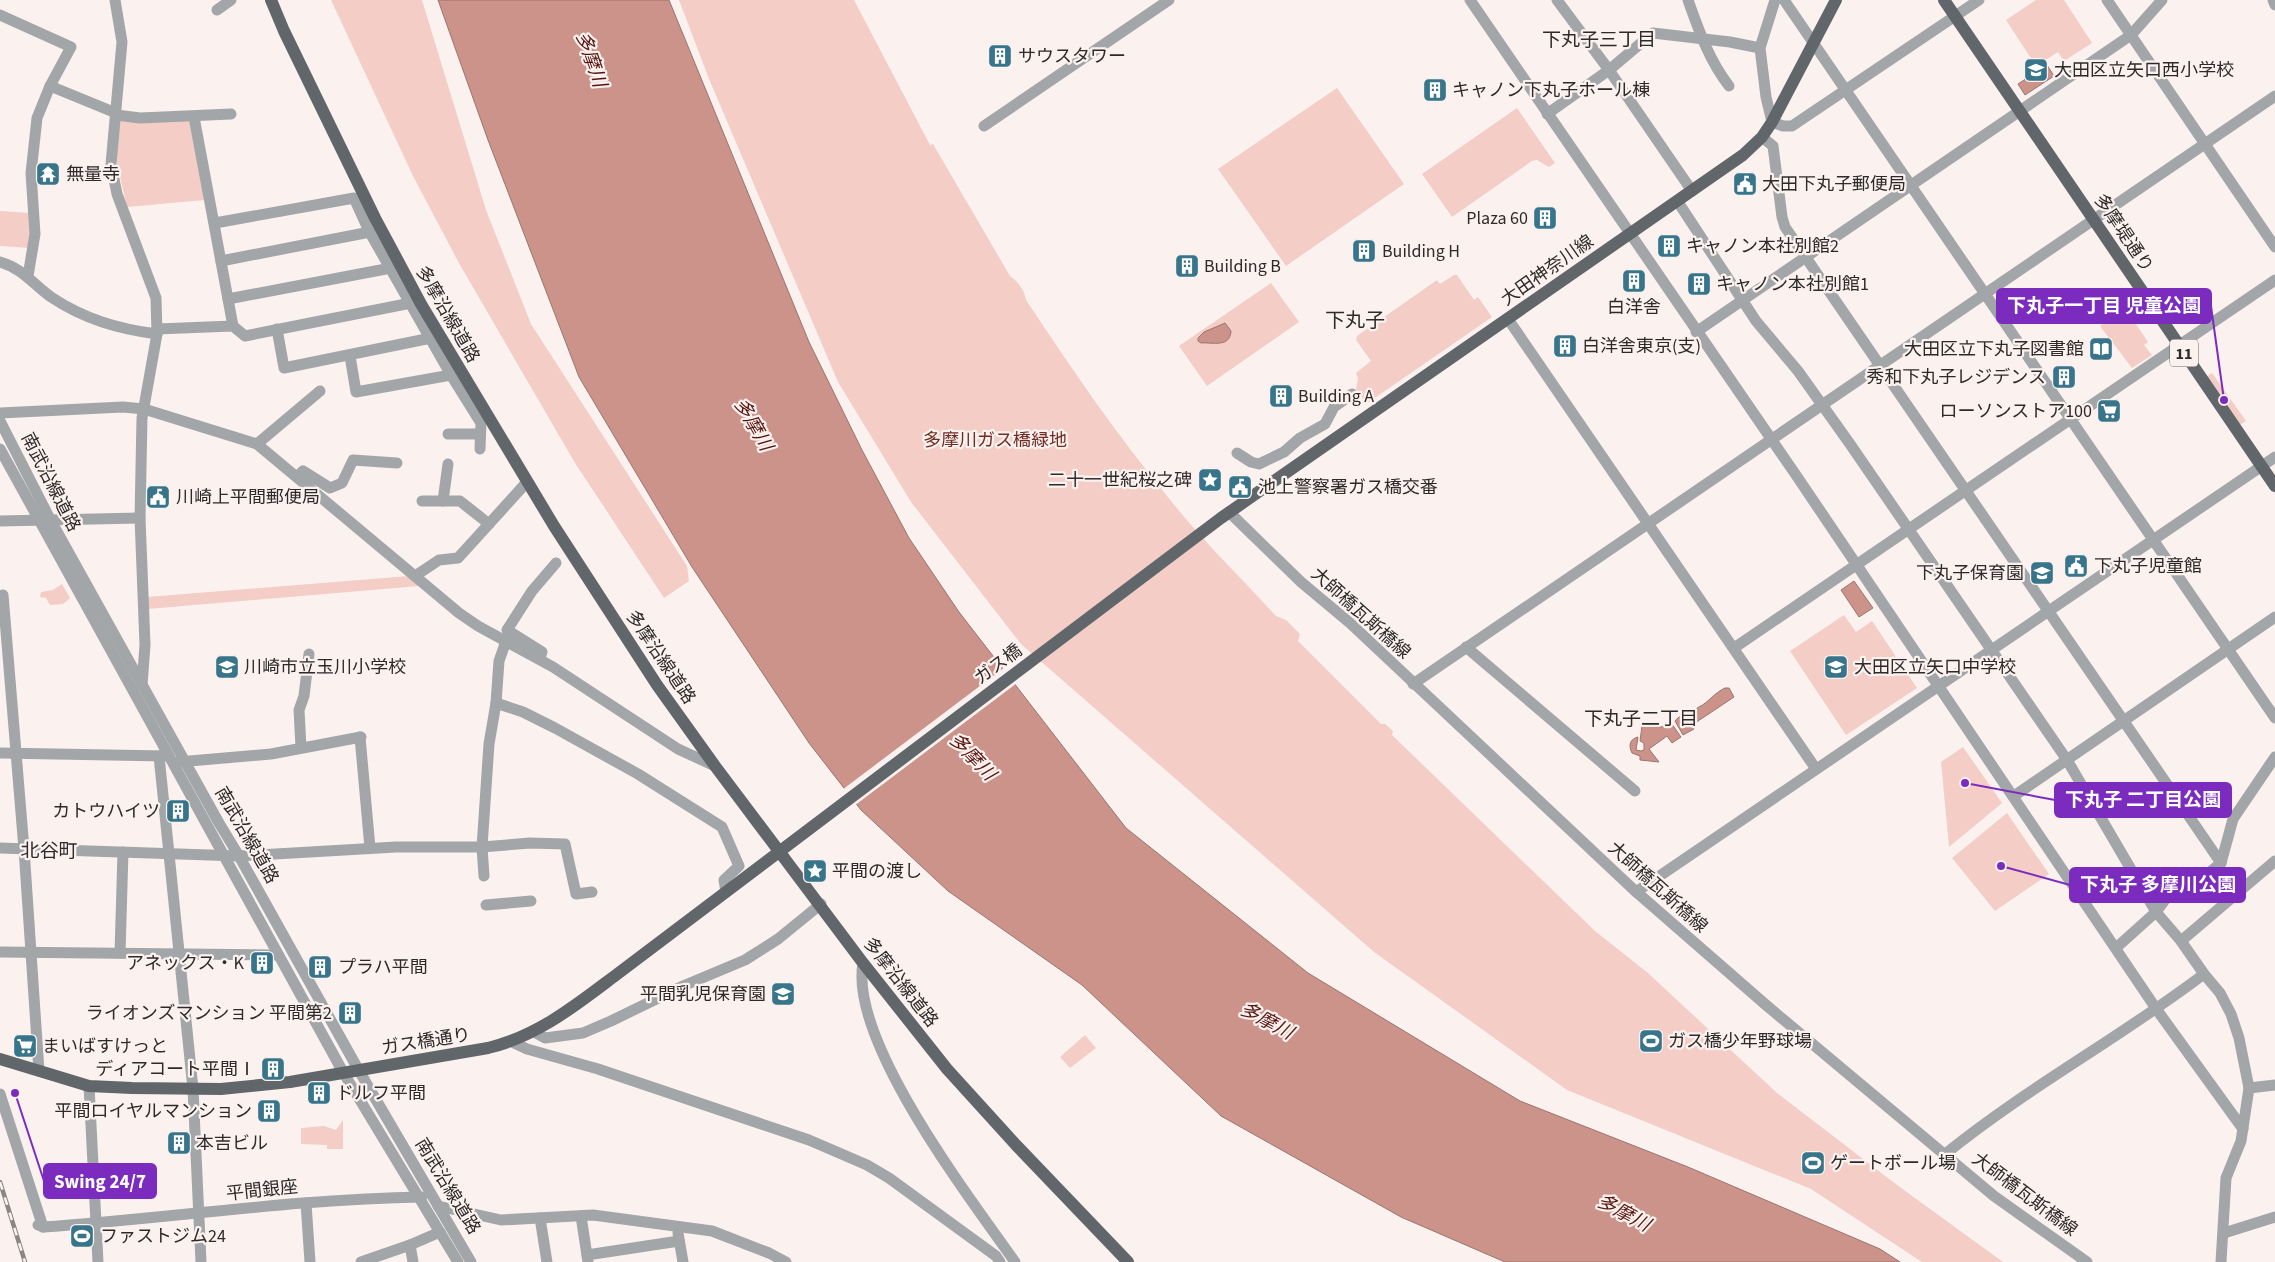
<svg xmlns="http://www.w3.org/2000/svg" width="2275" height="1262" font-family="'Source Sans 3','Noto Sans JP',sans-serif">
  <rect width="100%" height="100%" fill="#fbf2f0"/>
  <g fill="#f3cdc6">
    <path d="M331,0h91l64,210 45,114 156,242 2,15 -25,17 -89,-135 -115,-198 -47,-89z"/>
    <path d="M679,0h175l76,145 3,-1 77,132c9,7 14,13 16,24 47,71 95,141 150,207 31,38 67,73 100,109l10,4 14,14 -2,7 83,83h4l8,7 -1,4 203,196 53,42 129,120 120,92 106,77h-81l-111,-73 -244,-99 -193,-138 -353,-308 -110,-142 -73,-120 -129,-303z"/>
    <path d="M2036,0h28l28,43 -28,18 -6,-9 -22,14 -30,-46z"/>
    <path d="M1337,88l67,96 -118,82 -68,-97z"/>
    <path d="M1517,108l38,55 -6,4 -12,-7 -5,1 -80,56 -30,-43z"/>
    <path d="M119,119l69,1 2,3 15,77 -78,7 -11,-48z"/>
    <path d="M0,211l30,2v35l-30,-2z"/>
    <path d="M1454,275h3l17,25 4,-3 14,20 -126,87 -10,-15 2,-11 -2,-5 15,-12 -15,-21 1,-4 80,-56 3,4z"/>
    <path d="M1271,283l28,39 -92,64 -28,-40z"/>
    <path d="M2117,296l31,46 -4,3 8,10 -20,13 -32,-42 5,-4 -8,-13z"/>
    <path d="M2212,373l34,48 -11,7 -33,-48z"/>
    <path d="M409,576l10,10 -271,23 -1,-12z"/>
    <path d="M62,584l8,14 -7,6 -13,1 -4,-7 -6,-1 1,-5 12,-2z"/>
    <path d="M1844,615l12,17 16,-11 45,67 -71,47 -56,-84z"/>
    <path d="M1963,747l39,56 -53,44 -8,-85z"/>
    <path d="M2007,813l42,61 -54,37 -43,-53z"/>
    <path d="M1085,1035l11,13 -26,20 -10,-11z"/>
    <path d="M343,1120v29h-16v-4l-26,-1v-16l23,-2 12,4z"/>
  </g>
  <g fill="#cb938a" stroke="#9c746d">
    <path d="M438,0h231l140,342 53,108 47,88 50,74 167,216 182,145 212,128 168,66 192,82 20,13h-395l-104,-45 -180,-101 -139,-131 -134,-94 -87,-81 -52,-67 -117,-176 -113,-190 -91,-237z"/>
    <path d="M2047,65l7,11 -29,19 -7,-11z"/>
    <path d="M1225,323l6,8c-1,17 -18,11 -30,12l-3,-2v-3l6,-6z"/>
    <path d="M1854,581l19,27 -14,9 -18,-27z"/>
    <path d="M1725,688h4l5,9 -42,28 2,4 -11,6 -8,-14c6,-8 16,-8 24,-14 10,-5 15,-14 26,-19z"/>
    <path d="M1669,720l12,17 -9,6 -5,-7 -18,13 10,13 -19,-2v-4l-8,-3c-4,-8 -2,-14 6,-16l-2,13 5,1 3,-1v-7l-4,-2 2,-15 26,1z"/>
  </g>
  <path fill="#fbf2f0" d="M1005,667l12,16 -163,123 -12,-16z"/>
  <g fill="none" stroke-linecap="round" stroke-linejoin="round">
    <g stroke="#a3a6a8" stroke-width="11">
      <path d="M115,0l7,42 -11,122 6,30 39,104 1,36 -15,84 -2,100 5,127 -3,40"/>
      <path d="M1470,0l328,478 359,532 86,119"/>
      <path d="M1557,0l52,70 83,121"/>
      <path d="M1688,0c11,31 21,60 41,86"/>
      <path d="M1775,0l-15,48 6,49 6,25 11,4h9l187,-126"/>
      <path d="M1784,0l491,718"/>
      <path d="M2107,0l168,247"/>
      <path d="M2273,0l2,5"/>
      <path d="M217,10l14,-10"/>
      <path d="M0,15l71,32 -21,39 -13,32 -6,55 4,61 -7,42"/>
      <path d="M50,86l66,27"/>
      <path d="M1547,114l62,-44 44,-37 77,9 30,6"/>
      <path d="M116,115l24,3 91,-4"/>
      <path d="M194,117l39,209"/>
      <path d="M984,126l185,-126"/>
      <path d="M1762,137l11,9 9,71 3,10 436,636"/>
      <path d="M1678,202l78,119 42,50 52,73 217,316 89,152 25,29 23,33 16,19 11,21 8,24 10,50 -8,53 -15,37 -5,84"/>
      <path d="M215,223l139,-25 15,33 82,144 -95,17 -6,-36"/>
      <path d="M221,261l149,-29"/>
      <path d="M0,262c22,6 33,22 51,35 33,22 67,32 106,37"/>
      <path d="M228,299l163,-31"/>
      <path d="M1508,319l308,450"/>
      <path d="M157,329l76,-3 12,10 166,-33"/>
      <path d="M277,329l7,39 152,-31"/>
      <path d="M1696,332l435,-297 31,-35"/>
      <path d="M451,375l30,48 -1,26"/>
      <path d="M0,413l123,-6 21,2 113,35 202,169 19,13 75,41 125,82 37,17"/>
      <path d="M0,421l50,98 169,304 20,33 119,213 113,193"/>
      <path d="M448,434h32"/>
      <path d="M257,444l63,-53"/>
      <path d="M0,449l343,623 115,190"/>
      <path d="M1237,453l14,9 8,2 25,-12 16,-14 25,-14 9,-17 18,-13"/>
      <path d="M299,475l4,-4 27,17 12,-5 11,-23 44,3"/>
      <path d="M422,501h38l29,23"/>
      <path d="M443,501l5,-37"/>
      <path d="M1229,512l72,70 49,41 283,266 133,116 228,191 93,66"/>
      <path d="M0,521l140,-3"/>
      <path d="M415,576l24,-16 19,-2 69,-76"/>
      <path d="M3,595l21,254 15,222"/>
      <path d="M1466,647l169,144"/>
      <path d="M1734,648l541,-368"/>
      <path d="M541,655l1,-3 -35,-22 25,-39 24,-28"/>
      <path d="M1413,684l862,-588"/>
      <path d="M496,703l27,9 32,16 83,46 84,53 17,39 -15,14 2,12"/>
      <path d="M360,737l10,111"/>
      <path d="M301,747l-2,-37 5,-14 5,-42"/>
      <path d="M0,753l165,3"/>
      <path d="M159,756l34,333 8,173"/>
      <path d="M178,762l93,-8 90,-17"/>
      <path d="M2014,796l261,-179"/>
      <path d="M0,848l239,8 157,-9h86l48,-4 35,1 11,50 16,-2"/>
      <path d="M484,876l-2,-29 7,-103 7,-41 3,-42 7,-20"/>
      <path d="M1636,892l639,-435"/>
      <path d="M486,905l45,-4"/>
      <path d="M2181,941l94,-80"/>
      <path d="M2117,947l39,-35 14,-19 34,-16 17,-14 12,-44 42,-62"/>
      <path d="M0,952l278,3"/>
      <path d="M120,953l3,-101"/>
      <path d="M863,963c-14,78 107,235 152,299"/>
      <path d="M534,1032l11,6 38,-5 28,-12 72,-35 62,-26 33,-21 43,-35"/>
      <path d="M512,1042l15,7 71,20 211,71 58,25 22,13 107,78 4,6"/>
      <path d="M89,1086l9,176"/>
      <path d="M2249,1088l26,-3"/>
      <path d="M0,1094l43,133"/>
      <path d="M1944,1155c82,-67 176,-117 260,-181"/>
      <path d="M306,1203l4,59"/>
      <path d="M438,1206l63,14 92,-5 119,16 57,22 17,9"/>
      <path d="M581,1216l7,46"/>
      <path d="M540,1218l7,44"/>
      <path d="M38,1225l5,2c127,-9 253,-28 379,-30"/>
      <path d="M678,1233l5,29"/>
      <path d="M2224,1233l51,-16"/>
      <path d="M410,1245l3,17"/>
      <path d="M587,1255l92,-14"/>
      <path d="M361,1262l49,-17 30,-13"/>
    </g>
    <g stroke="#606669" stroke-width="12">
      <path d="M271,0l13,31 91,187 46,86 133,222 103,159 58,81 148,197 84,106 69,76 112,117"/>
      <path d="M1944,0l331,486"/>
      <path d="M0,1059l89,27 43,2 89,1 69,-7 198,-34c50,-12 88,-43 128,-73l605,-457 522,-363 19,-18 10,-15 64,-122"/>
    </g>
    <defs>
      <path id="rail" d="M0,1182l25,80"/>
    </defs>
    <use href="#rail" stroke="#8b8684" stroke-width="4.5"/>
    <use href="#rail" stroke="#fbf2f0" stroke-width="2.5" stroke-dasharray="8" stroke-linecap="butt"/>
  </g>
  <defs>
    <symbol id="building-square" viewBox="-11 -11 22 22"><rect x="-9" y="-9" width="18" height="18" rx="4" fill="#38758b" stroke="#fbf2f0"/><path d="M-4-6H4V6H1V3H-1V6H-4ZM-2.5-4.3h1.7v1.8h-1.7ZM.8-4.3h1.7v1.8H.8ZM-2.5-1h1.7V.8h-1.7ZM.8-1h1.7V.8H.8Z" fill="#fff"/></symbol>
    <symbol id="school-square" viewBox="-11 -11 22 22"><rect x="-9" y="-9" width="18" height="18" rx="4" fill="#38758b" stroke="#fbf2f0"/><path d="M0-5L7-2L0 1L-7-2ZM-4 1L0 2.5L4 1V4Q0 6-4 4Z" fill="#fff"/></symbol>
    <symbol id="temple-square" viewBox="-11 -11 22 22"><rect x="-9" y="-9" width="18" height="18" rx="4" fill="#38758b" stroke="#fbf2f0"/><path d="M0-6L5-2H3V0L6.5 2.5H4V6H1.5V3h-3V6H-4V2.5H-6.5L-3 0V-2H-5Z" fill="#fff"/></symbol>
    <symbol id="civic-square" viewBox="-11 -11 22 22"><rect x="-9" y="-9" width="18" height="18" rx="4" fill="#38758b" stroke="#fbf2f0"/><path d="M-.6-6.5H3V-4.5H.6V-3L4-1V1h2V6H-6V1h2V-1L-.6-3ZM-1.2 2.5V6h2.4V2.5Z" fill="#fff"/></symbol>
    <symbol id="library-square" viewBox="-11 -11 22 22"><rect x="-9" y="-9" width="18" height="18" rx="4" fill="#38758b" stroke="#fbf2f0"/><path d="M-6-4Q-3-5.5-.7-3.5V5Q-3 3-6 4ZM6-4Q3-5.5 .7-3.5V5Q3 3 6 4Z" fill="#fff"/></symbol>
    <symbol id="supermarket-square" viewBox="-11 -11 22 22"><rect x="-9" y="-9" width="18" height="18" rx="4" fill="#38758b" stroke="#fbf2f0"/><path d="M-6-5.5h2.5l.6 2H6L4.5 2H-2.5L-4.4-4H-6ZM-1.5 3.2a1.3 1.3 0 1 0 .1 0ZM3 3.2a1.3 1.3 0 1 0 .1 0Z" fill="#fff"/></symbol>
    <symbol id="sight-square" viewBox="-11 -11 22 22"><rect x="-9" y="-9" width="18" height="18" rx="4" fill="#38758b" stroke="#fbf2f0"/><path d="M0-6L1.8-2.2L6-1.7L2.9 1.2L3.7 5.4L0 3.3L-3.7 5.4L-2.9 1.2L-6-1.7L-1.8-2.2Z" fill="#fff"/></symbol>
    <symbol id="stadium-square" viewBox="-11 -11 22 22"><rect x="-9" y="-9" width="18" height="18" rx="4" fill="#38758b" stroke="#fbf2f0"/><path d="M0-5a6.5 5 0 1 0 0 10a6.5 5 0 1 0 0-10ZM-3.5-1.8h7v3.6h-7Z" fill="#fff"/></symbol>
  </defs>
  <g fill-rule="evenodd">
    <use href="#building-square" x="986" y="42" width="28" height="28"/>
    <use href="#school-square" x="2022" y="56" width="28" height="28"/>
    <use href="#building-square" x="1421" y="76" width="28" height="28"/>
    <use href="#temple-square" x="34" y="160" width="28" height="28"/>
    <use href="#civic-square" x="1731" y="170" width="28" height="28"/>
    <use href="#building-square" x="1531" y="204" width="28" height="28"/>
    <use href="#building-square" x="1655" y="232" width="28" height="28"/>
    <use href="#building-square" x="1350" y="237" width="28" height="28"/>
    <use href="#building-square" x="1173" y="252" width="28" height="28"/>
    <use href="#building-square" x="1620" y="267" width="28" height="28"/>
    <use href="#building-square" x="1685" y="270" width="28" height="28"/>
    <use href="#building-square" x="1551" y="332" width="28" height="28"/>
    <use href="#library-square" x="2087" y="335" width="28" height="28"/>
    <use href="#building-square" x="2050" y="363" width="28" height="28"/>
    <use href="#building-square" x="1267" y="382" width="28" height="28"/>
    <use href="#supermarket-square" x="2095" y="397" width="28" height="28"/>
    <use href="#sight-square" x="1196" y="466" width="28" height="28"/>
    <use href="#civic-square" x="1226" y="473" width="28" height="28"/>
    <use href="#civic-square" x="144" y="483" width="28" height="28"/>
    <use href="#civic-square" x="2062" y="552" width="28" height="28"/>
    <use href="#school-square" x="2028" y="559" width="28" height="28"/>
    <use href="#school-square" x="213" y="653" width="28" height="28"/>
    <use href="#school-square" x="1822" y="653" width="28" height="28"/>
    <use href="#building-square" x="164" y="797" width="28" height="28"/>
    <use href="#sight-square" x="801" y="857" width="28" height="28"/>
    <use href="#building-square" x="248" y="949" width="28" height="28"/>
    <use href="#building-square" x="306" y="953" width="28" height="28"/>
    <use href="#school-square" x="769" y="980" width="28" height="28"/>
    <use href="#building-square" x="336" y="999" width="28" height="28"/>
    <use href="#stadium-square" x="1637" y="1027" width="28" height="28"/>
    <use href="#supermarket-square" x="11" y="1032" width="28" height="28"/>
    <use href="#building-square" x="259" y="1055" width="28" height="28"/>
    <use href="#building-square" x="305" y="1079" width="28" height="28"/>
    <use href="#building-square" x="255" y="1097" width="28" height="28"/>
    <use href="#building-square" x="165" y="1129" width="28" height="28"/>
    <use href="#stadium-square" x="1799" y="1149" width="28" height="28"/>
    <use href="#stadium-square" x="68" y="1222" width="28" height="28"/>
  </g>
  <g text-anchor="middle" stroke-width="4.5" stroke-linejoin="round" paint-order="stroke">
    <rect fill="#fbf2f0" stroke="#6b6665" stroke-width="1" x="2170" y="339.5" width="28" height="27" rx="4"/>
    <g font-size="16" font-weight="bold" fill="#2d2a29">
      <text x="2184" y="359">11</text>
    </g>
    <g font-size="18" fill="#2d2a29" stroke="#fbf2f0" text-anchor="start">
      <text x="1018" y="62">サウスタワー</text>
      <text x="2054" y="76">大田区立矢口西小学校</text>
      <text x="1452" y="96">キャノン下丸子ホール棟</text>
      <text x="66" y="180">無量寺</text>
      <text x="1762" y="190">大田下丸子郵便局</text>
      <text x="1528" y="224" text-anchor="end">Plaza 60</text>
      <text x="1686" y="252">キャノン本社別館2</text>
      <text x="1382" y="257">Building H</text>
      <text x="1204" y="272">Building B</text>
      <text x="1716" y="290">キャノン本社別館1</text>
      <text x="1634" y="313" text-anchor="middle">白洋舎</text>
      <text x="1582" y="352">白洋舎東京(支)</text>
      <text x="2084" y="355" text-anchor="end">大田区立下丸子図書館</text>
      <text x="2046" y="383" text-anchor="end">秀和下丸子レジデンス</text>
      <text x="1298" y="402">Building A</text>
      <text x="2092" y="417" text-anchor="end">ローソンストア100</text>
      <text x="1192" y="486" text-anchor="end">二十一世紀桜之碑</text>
      <text x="1258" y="493">池上警察署ガス橋交番</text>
      <text x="176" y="503">川崎上平間郵便局</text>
      <text x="2094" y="572">下丸子児童館</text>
      <text x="2024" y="579" text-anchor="end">下丸子保育園</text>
      <text x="244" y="673">川崎市立玉川小学校</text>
      <text x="1854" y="673">大田区立矢口中学校</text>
      <text x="160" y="817" text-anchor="end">カトウハイツ</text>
      <text x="832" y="877">平間の渡し</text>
      <text x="244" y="969" text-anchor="end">アネックス・K</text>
      <text x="338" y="973">プラハ平間</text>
      <text x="766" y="1000" text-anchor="end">平間乳児保育園</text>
      <text x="332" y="1019" text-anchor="end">ライオンズマンション 平間第2</text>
      <text x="1668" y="1047">ガス橋少年野球場</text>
      <text x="42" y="1052">まいばすけっと</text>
      <text x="256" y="1075" text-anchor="end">ディアコート平間Ⅰ</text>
      <text x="336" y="1099">ドルフ平間</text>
      <text x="252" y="1117" text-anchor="end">平間ロイヤルマンション</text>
      <text x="196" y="1149">本吉ビル</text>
      <text x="1830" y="1169">ゲートボール場</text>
      <text x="100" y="1242">ファストジム24</text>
    </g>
    <g font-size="18" fill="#2d2a29" stroke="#fbf2f0">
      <text transform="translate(2124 233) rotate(56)" y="6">多摩堤通り</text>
      <text transform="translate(1547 270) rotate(-35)" y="6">大田神奈川線</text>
      <text transform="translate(448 314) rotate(60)" y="6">多摩沿線道路</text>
      <text transform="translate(51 482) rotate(63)" y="6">南武沿線道路</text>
      <text transform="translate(1361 613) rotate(42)" y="6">大師橋瓦斯橋線</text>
      <text transform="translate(661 657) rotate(56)" y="6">多摩沿線道路</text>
      <text transform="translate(998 664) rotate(-37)" y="6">ガス橋</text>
      <text transform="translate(247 835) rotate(60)" y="6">南武沿線道路</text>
      <text transform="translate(1658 887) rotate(42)" y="6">大師橋瓦斯橋線</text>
      <text transform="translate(901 982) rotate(52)" y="6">多摩沿線道路</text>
      <text transform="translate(426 1041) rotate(-9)" y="6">ガス橋通り</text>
      <text transform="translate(448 1186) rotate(59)" y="6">南武沿線道路</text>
      <text transform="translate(262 1190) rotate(-6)" y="6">平間銀座</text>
      <text transform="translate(2025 1194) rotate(37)" y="6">大師橋瓦斯橋線</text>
    </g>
    <g font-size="18" fill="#712c23" stroke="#fbf2f0">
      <text x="995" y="446">多摩川ガス橋緑地</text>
    </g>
    <g font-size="19" fill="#2d2a29" stroke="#fbf2f0">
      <text x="1599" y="46">下丸子三丁目</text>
      <text x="1641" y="725">下丸子二丁目</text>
      <text x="49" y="857">北谷町</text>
    </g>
    <g font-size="19" font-style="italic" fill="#58150e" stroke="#fbf2f0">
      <text transform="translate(592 59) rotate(71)" y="7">多摩川</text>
      <text transform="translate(754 424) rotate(60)" y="7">多摩川</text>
      <text transform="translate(973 756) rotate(46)" y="7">多摩川</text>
      <text transform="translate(1267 1020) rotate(28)" y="7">多摩川</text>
      <text transform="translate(1624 1212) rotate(28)" y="7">多摩川</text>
    </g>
    <g font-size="20" fill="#2d2a29" stroke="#fbf2f0">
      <text x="1355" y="327">下丸子</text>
    </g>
  </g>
  <path fill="none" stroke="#7b2cbf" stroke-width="2" d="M2224 400L2211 306M1965 783L2055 800M2001 866L2070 885M15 1093L44 1181"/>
  <g fill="#7b2cbf" stroke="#fbf2f0" stroke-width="2">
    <circle cx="2224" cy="400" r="5"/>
    <circle cx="1965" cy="783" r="5"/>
    <circle cx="2001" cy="866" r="5"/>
    <circle cx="15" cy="1093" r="5"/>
  </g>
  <g fill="#7b2cbf" stroke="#7b2cbf" stroke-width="2">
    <rect x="1997" y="289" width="214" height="34" rx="5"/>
    <rect x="2055" y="783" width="176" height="34" rx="5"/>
    <rect x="2070" y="868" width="175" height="34" rx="5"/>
    <rect x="44" y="1164" width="112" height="34" rx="5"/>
  </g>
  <g font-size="19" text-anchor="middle" font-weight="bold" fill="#fff">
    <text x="2104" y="312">下丸子一丁目 児童公園</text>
    <text x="2143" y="806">下丸子 二丁目公園</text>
    <text x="2158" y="891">下丸子 多摩川公園</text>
    <text x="100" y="1188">Swing 24/7</text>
  </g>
</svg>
